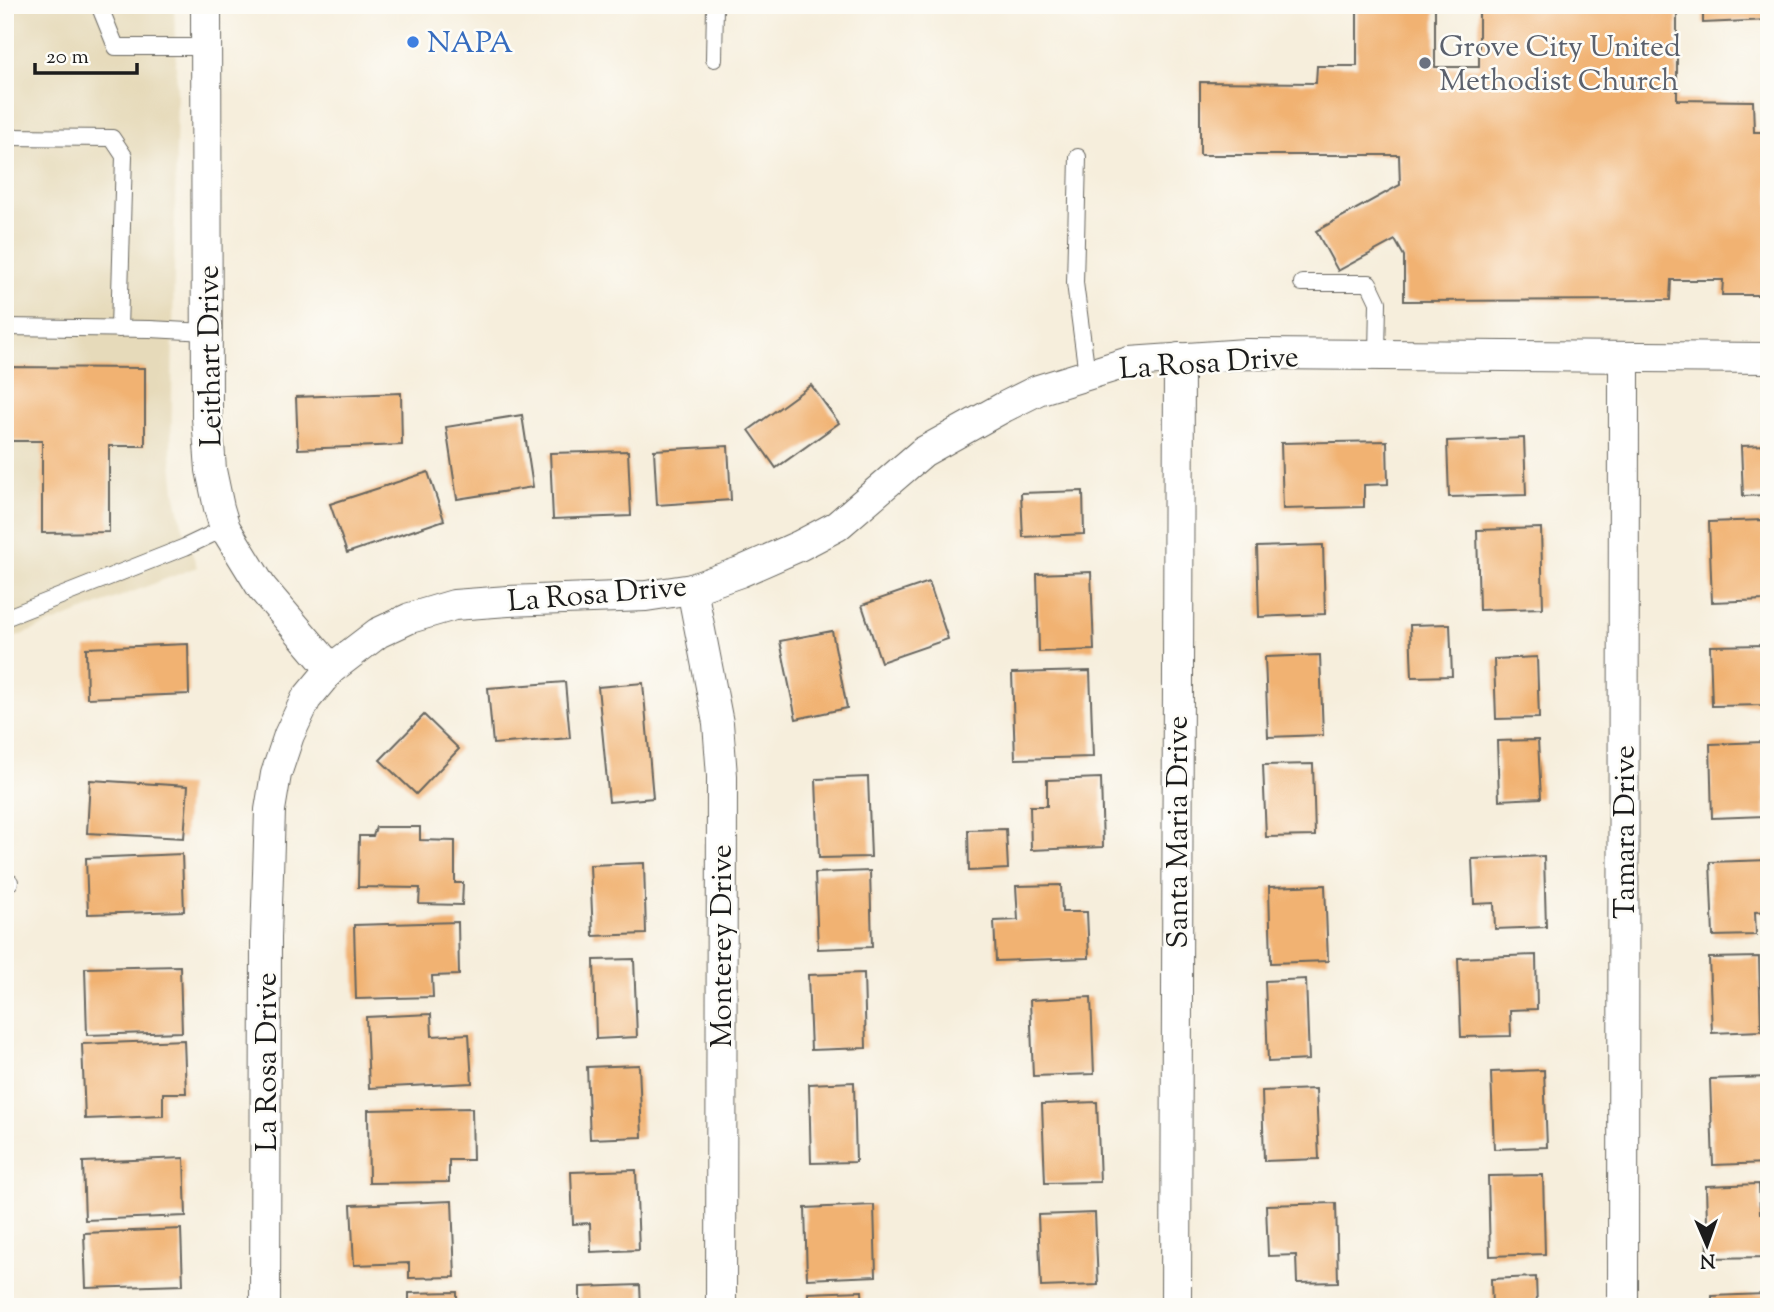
<svg xmlns="http://www.w3.org/2000/svg" width="1774" height="1312" font-family="'Sorts Mill Goudy',serif">
  <rect width="100%" height="100%" fill="#fdfcf7"/>
  <filter id="ink" filterUnits="userSpaceOnUse"><feTurbulence type="fractalNoise" baseFrequency=".0143" numOctaves="2"/><feDisplacementMap in="SourceGraphic" scale="14" xChannelSelector="R" yChannelSelector="G"/><feConvolveMatrix kernelMatrix="1 2 1 2 8 2 1 2 1" color-interpolation-filters="sRGB"/></filter>
  <filter id="wash" filterUnits="userSpaceOnUse"><feTurbulence type="fractalNoise" baseFrequency=".00686" numOctaves="4" result="noise"/><feDisplacementMap in="SourceGraphic" scale="28" xChannelSelector="R" yChannelSelector="G"/><feGaussianBlur stdDeviation="1.57" result="paint"/><feColorMatrix in="noise" values="0 0 0 0 0 0 0 0 0 0 0 0 0 0 0 0 0 1.4 0 .05"/><feComposite in="paint" operator="in"/></filter>
  <g filter="url(#wash)">
    <rect width="100%" height="100%" fill="#f6eedc"/>
    <path fill="#e6daba" d="M5,5h169l3,86 -6,362 4,39 7,32 15,43 -192,74z"/>
    <g id="blocks">
      <g fill="#f1b272">
        <path d="M1357,5h78v62h44v-62h198v95l76,1 1,31h15v163h-47l1,-15h-52l-1,20 -266,1v-45l-9,-16 -57,31 -22,-40 84,-46 -1,-30h-199v-73l116,1 1,-17h40z"/>
        <path d="M1703,5h66v15l-66,3z"/>
        <path d="M5,367l140,1v78h-36v86l-67,1v-92h-37z"/>
        <path d="M811,385l28,38 -63,45 -27,-38z"/>
        <path d="M401,393l1,52 -104,4 -2,-52z"/>
        <path d="M522,415l11,72 -76,12 -11,-72z"/>
        <path d="M1524,438l2,57 -77,2 -2,-56z"/>
        <path d="M1387,441l1,43 -24,1v22l-81,2 -2,-66z"/>
        <path d="M1769,445v50l-26,1 -2,-50z"/>
        <path d="M728,446l3,54 -74,5 -3,-55z"/>
        <path d="M628,451l3,65 -78,3 -3,-66z"/>
        <path d="M428,472l16,48 -97,33 -17,-49z"/>
        <path d="M1083,491l1,43 -61,3 -2,-44z"/>
        <path d="M1763,520l3,80 -54,2 -3,-80z"/>
        <path d="M1541,528l2,80 -64,2 -2,-80z"/>
        <path d="M1323,545l2,69 -66,3 -2,-70z"/>
        <path d="M1091,572l3,78 -55,2 -2,-78z"/>
        <path d="M929,582l19,57 -67,23 -19,-57z"/>
        <path d="M1450,624l2,52 -40,1 -2,-52z"/>
        <path d="M832,631l15,77 -51,11 -16,-78z"/>
        <path d="M188,644l1,50 -102,4 -1,-50z"/>
        <path d="M1765,645l1,60 -54,1 -2,-60z"/>
        <path d="M1320,655l3,80 -55,2 -3,-80z"/>
        <path d="M1537,657l2,61 -43,1 -2,-60z"/>
        <path d="M1090,671l3,86 -78,2 -3,-86z"/>
        <path d="M565,682l5,56 -77,6 -5,-56z"/>
        <path d="M643,683l10,115 -44,4 -11,-115z"/>
        <path d="M424,715l35,34 -43,45 -36,-34z"/>
        <path d="M1538,740l3,58 -42,2 -2,-59z"/>
        <path d="M1763,742l2,74 -53,2 -2,-74z"/>
        <path d="M1313,764l2,72 -49,1 -3,-72z"/>
        <path d="M868,777l3,80 -52,1 -3,-79z"/>
        <path d="M1101,778l2,69 -72,3 -1,-44h17v-26z"/>
        <path d="M90,780l98,6 -4,52 -97,-5z"/>
        <path d="M376,827h44v13l35,1v42h8l-1,22 -43,-1 1,-16 -62,-1 1,-51h14z"/>
        <path d="M1006,829l2,40 -39,2 -1,-41z"/>
        <path d="M182,854l2,57 -96,3 -2,-56z"/>
        <path d="M1544,856l2,71 -51,2 -1,-26 -20,1 -2,-45z"/>
        <path d="M1769,860v51l-14,1 1,23 -43,1 -3,-74z"/>
        <path d="M644,863l2,71 -53,2 -3,-71z"/>
        <path d="M870,871l2,76 -54,2 -3,-76z"/>
        <path d="M1061,885l1,27h25l2,46 -93,3 -2,-40 24,-1 -2,-34z"/>
        <path d="M1325,885l3,76 -57,2 -2,-76z"/>
        <path d="M458,922l1,53 -27,1 1,21 -77,2 -2,-74z"/>
        <path d="M1536,955l1,54 -27,1 1,26 -50,1 -3,-79z"/>
        <path d="M1759,957l2,74 -49,2 -3,-75z"/>
        <path d="M634,959l3,78 -41,2 -2,-79z"/>
        <path d="M180,966l2,66 -95,3 -2,-67z"/>
        <path d="M864,973l2,75 -55,2 -3,-75z"/>
        <path d="M1306,979l3,81 -41,2 -3,-81z"/>
        <path d="M1091,997l3,77 -61,2 -3,-76z"/>
        <path d="M431,1014l1,22 37,-2 3,49 -103,5 -3,-71z"/>
        <path d="M184,1040l2,53h-23v23l-78,3 -3,-75z"/>
        <path d="M639,1065l3,72 -52,2 -3,-72z"/>
        <path d="M1544,1070l3,77 -53,2 -3,-77z"/>
        <path d="M1769,1077v86l-56,2 -3,-86z"/>
        <path d="M854,1082l2,80 -45,1 -2,-79z"/>
        <path d="M1316,1089l3,70 -55,2 -2,-70z"/>
        <path d="M1097,1102l3,80 -55,1 -3,-79z"/>
        <path d="M472,1108l1,52h-24v22l-80,1 -1,-73z"/>
        <path d="M184,1158l2,58 -101,4 -2,-58z"/>
        <path d="M636,1170l3,80 -48,2 -1,-29 -17,1 -2,-52z"/>
        <path d="M1543,1175l2,79 -55,2 -2,-80z"/>
        <path d="M1759,1184l1,29h9v44l-61,1 -2,-72z"/>
        <path d="M452,1201l3,76 -46,1v-15l-55,2 -3,-60z"/>
        <path d="M1336,1203l2,79 -41,1 -1,-28 -28,1 -2,-51z"/>
        <path d="M874,1205l2,71 -69,3 -2,-71z"/>
        <path d="M1095,1213l3,72 -57,2 -3,-72z"/>
        <path d="M181,1229l2,56 -97,3 -2,-55z"/>
        <path d="M1536,1277l1,30h-45l-1,-28z"/>
        <path d="M640,1285l1,22h-61v-20z"/>
        <path d="M862,1291l1,16h-55v-14z"/>
        <path d="M457,1292v15h-48v-14z"/>
        <path d="M1765,1294v13h-53v-11z"/>
      </g>
    </g>
  </g>
  <g filter="url(#ink)">
    <use href="#blocks" fill-opacity="0" stroke="#68665f" stroke-width="2"/>
    <g fill="none" stroke-linecap="round" stroke-linejoin="round">
      <defs>
        <g id="service">
          <path d="M99,5l17,42h90"/>
          <path d="M714,59l1,-54"/>
          <path d="M5,137l107,1 12,18 -5,173"/>
          <path d="M1078,157l-3,126 12,91"/>
          <path d="M1302,283h67l9,19 -1,53"/>
          <path d="M5,327l145,2 57,3"/>
          <path d="M5,618l180,-71 40,-19"/>
          <path d="M5,882h5"/>
        </g>
        <g id="minor">
          <path d="M206,5l1,412 4,53 8,38 6,20 37,60 69,81"/>
          <path d="M692,589l26,134 4,53 -1,531"/>
          <path d="M265,1307l1,-370 4,-127 6,-36 13,-39 17,-36 25,-30 47,-36 32,-15 44,-13 54,-4 138,-5 46,-7 48,-17 59,-26 38,-20 86,-74 81,-45 34,-17 91,-28 117,-8 523,4"/>
          <path d="M1176,1307l3,-949"/>
          <path d="M1623,1307l1,-950"/>
        </g>
      </defs>
      <use href="#service" stroke="#68665f" stroke-width="18"/>
      <use href="#minor" stroke="#68665f" stroke-width="32"/>
      <use href="#service" stroke="#fff" stroke-width="16"/>
      <use href="#minor" stroke="#fff" stroke-width="30"/>
    </g>
  </g>
  <circle fill="#3f7fe0" stroke="#fdfcf7" stroke-width="2.5" cx="413" cy="42" r="7"/>
  <circle fill="#6b7280" stroke="#fdfcf7" stroke-width="2.5" cx="1425" cy="63" r="7"/>
  <g text-anchor="middle" stroke-width="5" stroke-linejoin="round" paint-order="stroke">
    <g font-size="30" fill="#366cbe" stroke="#fdfcf7" text-anchor="start">
      <text x="427" y="52">NAPA</text>
    </g>
    <g font-size="30" fill="#5b616d" stroke="#fdfcf7" text-anchor="start">
      <text x="1439" y="56">Grove City United<tspan x="1439" dy="34">Methodist Church</tspan></text>
    </g>
    <g font-size="30" fill="#1c1c1c" stroke="#fdfcf7">
      <text transform="translate(209 356) rotate(-91)" y="10">Leithart Drive</text>
      <text transform="translate(1209 362) rotate(-4)" y="10">La Rosa Drive</text>
      <text transform="translate(597 593) rotate(-5)" y="10">La Rosa Drive</text>
      <text transform="translate(1177 832) rotate(-90)" y="10">Santa Maria Drive</text>
      <text transform="translate(1624 832) rotate(-90)" y="10">Tamara Drive</text>
      <text transform="translate(721 946) rotate(-90)" y="10">Monterey Drive</text>
      <text transform="translate(266 1062) rotate(-90)" y="10">La Rosa Drive</text>
    </g>
  </g>
  <rect width="1774" height="1312" fill="none" stroke="#fdfcf7" stroke-width="28"/>
  <g transform="translate(1707 1245) rotate(178)" stroke="#fdfcf7" stroke-width="5" paint-order="stroke">
  <path d="M0-5L12 26L0 18L-12 26Z" fill="#1c1c1c"/>
  <text y="-10" font-size="19" font-weight="bold" text-anchor="middle" fill="#1c1c1c">N</text>
  </g>
  <path d="M35 63v10h102v-10" fill="none" stroke="#1c1c1c" stroke-width="3.5"/>
  <text x="46" y="63" font-size="21" fill="#1c1c1c" stroke="#fdfcf7" stroke-width="5" paint-order="stroke">20 m</text>
</svg>
